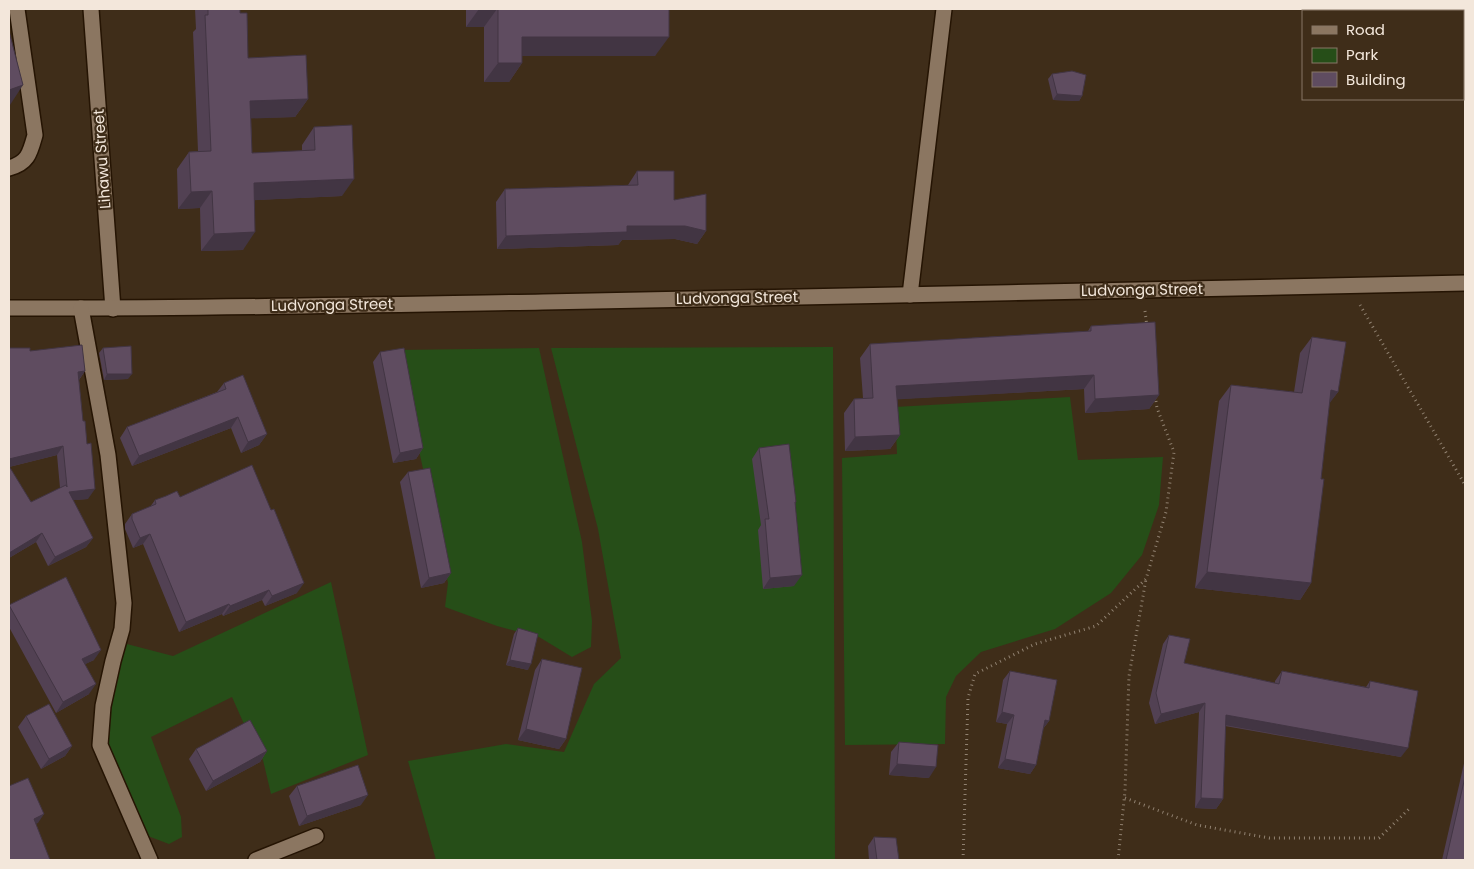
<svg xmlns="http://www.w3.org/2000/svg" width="1474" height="869" font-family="Poppins,sans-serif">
  <rect width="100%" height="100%" fill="#3f2d19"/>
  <g fill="#264e18">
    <path d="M833,347l2,513h-399l-28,-99 98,-17 58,8 30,-68 27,-26 -23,-129 -47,-181z"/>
    <path d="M539,348l43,194 10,79 -1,26 -19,10 -33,-20 -42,-11 -52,-19 3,-24 -51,-233z"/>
    <path d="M1070,397l8,63 85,-3 -4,48 -17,50 -31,38 -56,36 -74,23 -25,24 -10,21 -1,47 -100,1 -3,-287 55,-4 -2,-47z"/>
    <path d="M331,582l37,173 -97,39 -8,-34 -19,-36 -12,-27 -81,40 30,80 1,20 -13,7 -21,-8 -11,-15 -32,-81 2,-32 16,-65 50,13z"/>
  </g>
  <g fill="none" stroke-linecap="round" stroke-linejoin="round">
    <defs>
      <g id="minor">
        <path d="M91,9l22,300"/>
        <path d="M9,168c19,-5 21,-15 26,-33l-18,-126"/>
        <path d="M910,295l34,-286"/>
        <path d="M9,308c178,1 356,-3 534,-6 307,-6 615,-12 922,-19"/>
        <path d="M81,308l27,147 16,148 -2,26 -9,32 -10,45 -3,39 50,115"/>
        <path d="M256,860l60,-24"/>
      </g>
    </defs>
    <use href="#minor" stroke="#251403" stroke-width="18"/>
    <g stroke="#918271" stroke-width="3" stroke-dasharray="1 4" stroke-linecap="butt">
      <path d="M1360,305l105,180"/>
      <path d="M1145,311l2,16"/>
      <path d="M1125,798l72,27 72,13h110l30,-29"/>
      <path d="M963,860l5,-162 7,-24 60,-30 61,-18 50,-47 20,-67 8,-60 -17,-44 -2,-13"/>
      <path d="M1118,860l7,-69 4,-115 17,-97"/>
    </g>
    <use href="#minor" stroke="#8b7661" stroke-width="15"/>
  </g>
  <g fill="#524153" fill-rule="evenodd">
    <path d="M195,9h45v4l8,45 60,41 -13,18 -44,1 1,35 50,-2v-6l12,-18 28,69 -88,4 -11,50 -42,1 -1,-43 -22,1 -1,-40 12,-17 9,-1 -5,-119 3,-3z"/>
    <path d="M466,9h203l-14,47h-133v7l-13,19h-25v-55h-18z"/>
    <path d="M1052,74l30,22 -3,5 -26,-1 -5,-21z"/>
    <path d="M637,171l37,29 32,31 -9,13 -22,-5 -53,1 -4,5 -121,4 -1,-47 9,-13 123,-4z"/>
    <path d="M1091,326l68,69 -10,14 -64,4 -1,-24 -187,10 3,36 -10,14 -45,2 -1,-38 10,-14 9,-1 -3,-40 10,-14 218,-13z"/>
    <path d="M1312,337l26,55 -9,11 -8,76 -10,104 -11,17 -105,-12 24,-187 12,-16 63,7 6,-39z"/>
    <path d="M9,348l21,3 55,20 -6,9 9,119 -15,1 20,38 -7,9 -38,19 -12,-24 -27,16zM57,455l3,33 -29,14 -22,-35z"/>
    <path d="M103,348l25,31 -24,1 -5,-27z"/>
    <path d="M380,352l43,96 -7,11 -23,4 -20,-101z"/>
    <path d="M224,383l43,51 -8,11 -18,8 -10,-25 -99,38 -12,-28 7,-11 90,-35z"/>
    <path d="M759,448l37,54 -1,2 -1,82 -31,3 -5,-59 3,-5 -9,-66z"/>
    <path d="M408,472l43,101 -7,10 -23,5 -21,-106z"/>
    <path d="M180,497l117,96 -32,13 -3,-6 -39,16 -1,-2 -43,18 -36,-88 -10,4 -8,-19v-5l7,-10 18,-7 5,-7z"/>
    <path d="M9,605l85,55 -9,4 4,30 -33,19 -47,-86z"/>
    <path d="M518,628l10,42 -22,-5 8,-31z"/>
    <path d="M1169,635l15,28 91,20v-2l7,-10 84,16 4,-6 31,76 -176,-31 -2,73 -7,10 -21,-1 4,-96 -44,12 -6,-21 14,-59z"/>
    <path d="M542,659l24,80 -7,10 -41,-9 17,-70z"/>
    <path d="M1010,671l39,50 -6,8 -7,36 -6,9 -32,-6 9,-44 -11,-2 7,-42z"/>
    <path d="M26,716l46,30 -7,10 -24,13 -23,-42z"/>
    <path d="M899,742l30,36 -40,-3 2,-23z"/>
    <path d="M196,749l71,2 -7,11 -54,29 -17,-32z"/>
    <path d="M1465,759v101h-23z"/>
    <path d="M297,786l64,19 -62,21 -10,-30z"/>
    <path d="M874,837l25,23h-30l-1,-14z"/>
  </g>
  <g fill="#423543">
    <path d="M479,9h18l-13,18h-18z"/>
    <path d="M522,37h147l-14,19h-146z"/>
    <path d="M498,63h24l-13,19h-25z"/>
    <path d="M23,85l-13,20h-1v-15z"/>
    <path d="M1057,94l25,2 -3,5 -26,-1z"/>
    <path d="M308,99l-13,18 -57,2 12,-18z"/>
    <path d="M354,179l-12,17 -101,5 13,-18z"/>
    <path d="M212,191l-12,17 -22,1 13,-17z"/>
    <path d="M627,226h58l21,5 -9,13 -22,-5 -53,1 -4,5 -121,4 9,-13z"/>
    <path d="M255,232l-12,18 -42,1 13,-17z"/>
    <path d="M85,371l-7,10v-9z"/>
    <path d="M107,374h25l-4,5 -24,1z"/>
    <path d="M1094,375l-10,14 -197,11 9,-14z"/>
    <path d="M1331,390l7,2 -12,16z"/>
    <path d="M1159,395l-10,14 -64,4 10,-14z"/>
    <path d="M238,417l-7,11 -99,38 7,-10z"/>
    <path d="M267,434l-8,11 -18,8 7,-11z"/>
    <path d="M900,435l-10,14 -45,2 10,-14z"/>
    <path d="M63,446l-6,9 -48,12v-8z"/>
    <path d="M423,448l-7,11 -23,4 7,-10z"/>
    <path d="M95,489l-7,10 -25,2 6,-9z"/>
    <path d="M42,533l-6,9 -27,16v-5z"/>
    <path d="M150,534l-7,10 -10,4 7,-10z"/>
    <path d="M93,538l-7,9 -38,19 7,-9z"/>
    <path d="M1207,572l104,11 -11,17 -105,-12z"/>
    <path d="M451,573l-7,10 -23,5 8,-10z"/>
    <path d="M802,575l-8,11 -31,3 7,-11z"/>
    <path d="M304,583l-7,10 -32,13 7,-10z"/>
    <path d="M269,590l-7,10 -39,16 7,-10z"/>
    <path d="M229,604l-7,10 -43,18 7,-10z"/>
    <path d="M101,650l-7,10 -19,9 7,-10z"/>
    <path d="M510,660l21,4 -3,6 -22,-5z"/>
    <path d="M96,684l-7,10 -33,19 7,-11z"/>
    <path d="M1205,703l-6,9 -44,12 6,-10z"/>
    <path d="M1002,712l12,3 -7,9 -11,-2z"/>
    <path d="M1226,715l182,33 -7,9 -182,-33z"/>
    <path d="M1045,720l4,1 -7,9z"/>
    <path d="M526,729l40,10 -7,10 -41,-9z"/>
    <path d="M72,746l-7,10 -24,13 8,-10z"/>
    <path d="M267,751l-7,11 -54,29 7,-10z"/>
    <path d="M1005,759l31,6 -6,9 -32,-6z"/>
    <path d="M897,764l39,3 -7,11 -40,-3z"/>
    <path d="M368,795l-7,10 -62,21 8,-10z"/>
    <path d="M1201,798l22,1 -7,10 -21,-1z"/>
    <path d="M44,814l-6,9 -11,5 7,-9z"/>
  </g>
  <g fill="#5f4c60" stroke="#423543">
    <path d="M208,9h32v4h7l1,45 58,-3 2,44 -58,2 2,52 63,-3 -1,-23 38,-2 2,54 -100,4 1,49 -41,2 -2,-43 -21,1 -2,-40 22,-1 -6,-136h3z"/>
    <path d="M498,9h171v28h-147v26h-24z"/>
    <path d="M9,31l14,54 -14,5z"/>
    <path d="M1072,71l14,4 -4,21 -25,-2 -5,-20z"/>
    <path d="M637,171h37v29l32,-6v37l-21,-5h-58v6l-121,4 -1,-47 133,-4z"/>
    <path d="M1155,322l4,73 -64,4 -1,-24 -198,11 4,49 -45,2 -1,-38 19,-1 -3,-54 221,-13v-5z"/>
    <path d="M1312,337l34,5 -8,50 -7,-2 -10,89h3l-13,104 -104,-11 24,-187 71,8z"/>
    <path d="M82,345l3,26 -7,1 5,49h2l2,23 4,-1 4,46 -26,3 24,46 -38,19 -13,-24 -33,20v-87l22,36 35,-17 1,2 -4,-41 -54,13v-111h21v3z"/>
    <path d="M131,346l1,28h-25l-4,-26z"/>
    <path d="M404,348l19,100 -23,5 -20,-101z"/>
    <path d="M243,375l24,59 -19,8 -10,-25 -99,39 -12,-29 99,-38 -2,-6z"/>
    <path d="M789,444l7,58h-1l7,73 -32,3 -5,-59h4l-10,-71z"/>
    <path d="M252,465l19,45 3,-1 30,74 -32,13 -3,-6 -39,16 -1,-2 -43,18 -36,-88 -10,4 -8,-19v-5l24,-10 -1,-4 11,-4 11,-5 3,6z"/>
    <path d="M430,468l21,105 -22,5 -21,-106z"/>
    <path d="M66,577l35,73 -19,9 14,25 -33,18 -54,-97z"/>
    <path d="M518,628l20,6 -7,30 -21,-4z"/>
    <path d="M1169,635l21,4 -6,24 95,21 3,-13 87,17 1,-7 48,10 -10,57 -182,-33 -3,84 -22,-1 4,-95 -44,11 -5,-21z"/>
    <path d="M542,659l40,9 -16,71 -40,-10z"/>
    <path d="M1010,671l47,9 -8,41 -4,-1 -9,45 -31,-6 9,-44 -12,-3z"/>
    <path d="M49,704l23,42 -23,13 -23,-43z"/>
    <path d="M250,720l17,31 -54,30 -17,-32z"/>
    <path d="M899,742l39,3 -2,22 -39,-3z"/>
    <path d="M358,765l10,30 -61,21 -10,-30z"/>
    <path d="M1465,777v83h-19z"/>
    <path d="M28,778l16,36 -10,5 16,41h-41v-74z"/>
    <path d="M874,837l22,1 3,22h-22z"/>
  </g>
  <g text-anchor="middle" stroke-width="4.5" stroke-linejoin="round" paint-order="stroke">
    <g font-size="15" fill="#f3e7db" stroke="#3f2d19">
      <text transform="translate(102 159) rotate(-94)" y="5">Lihawu Street</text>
      <text transform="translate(1142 290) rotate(-1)" y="5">Ludvonga Street</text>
      <text transform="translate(737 298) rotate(-1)" y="5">Ludvonga Street</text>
      <text transform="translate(332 305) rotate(-1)" y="5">Ludvonga Street</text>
    </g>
  </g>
  <rect width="1474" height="869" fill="none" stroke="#f3e7db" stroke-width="20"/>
  <rect x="1302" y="10" width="162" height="90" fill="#3f2d19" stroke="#877767"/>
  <rect x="1312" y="26" width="25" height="8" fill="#8b7661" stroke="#877767"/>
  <text x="1346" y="35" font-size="15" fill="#f3e7db">Road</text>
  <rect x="1312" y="48" width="25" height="15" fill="#264e18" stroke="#877767"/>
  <text x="1346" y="60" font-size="15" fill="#f3e7db">Park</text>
  <rect x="1312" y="72" width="25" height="15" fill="#5f4c60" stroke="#877767"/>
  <text x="1346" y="85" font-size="15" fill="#f3e7db">Building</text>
</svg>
